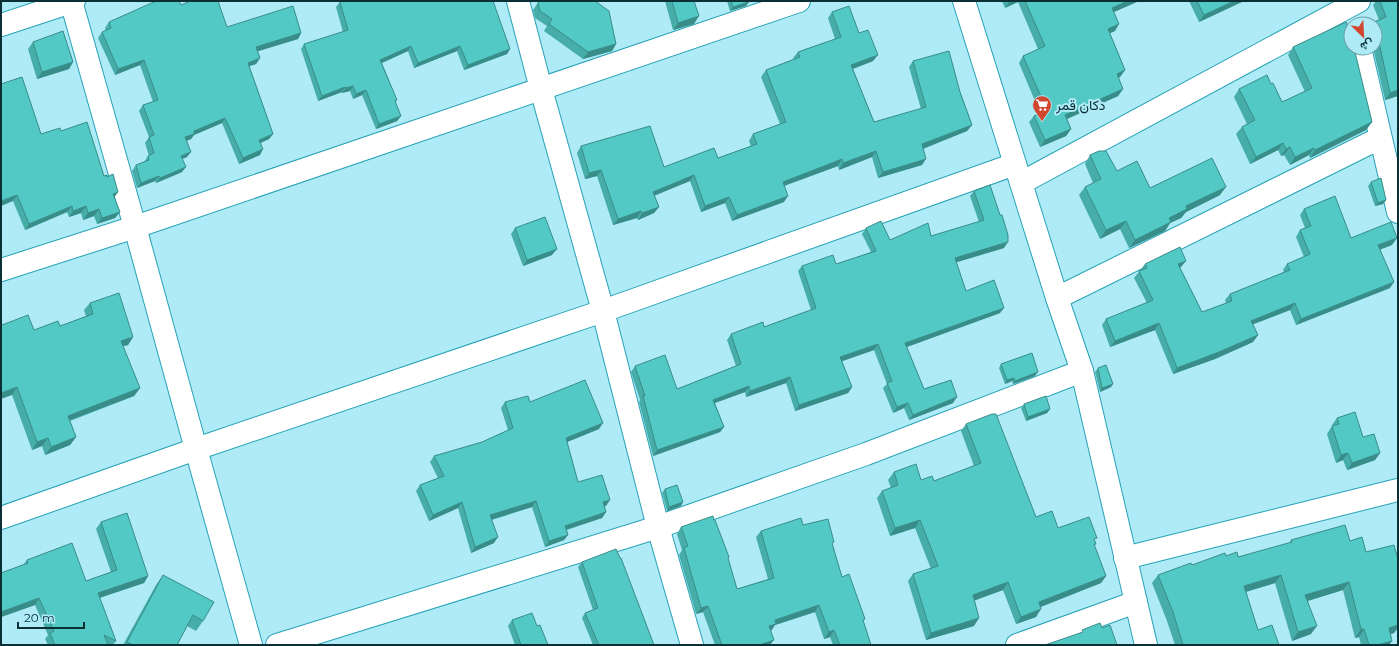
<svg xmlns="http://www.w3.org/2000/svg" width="1399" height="646" font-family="Montserrat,Vazirmatn,sans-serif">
  <rect width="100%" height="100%" fill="#aeebf7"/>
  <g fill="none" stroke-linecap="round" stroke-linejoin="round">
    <defs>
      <g id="minor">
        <path d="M71,1l64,226 61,222 55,196"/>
        <path d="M518,1l23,88 62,222 55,216 34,118"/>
        <path d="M964,1l93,297 25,73 64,274"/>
        <path d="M1,25l73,-24"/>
        <path d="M1360,48l38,164"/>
        <path d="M1021,183l338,-182"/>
        <path d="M1,270l134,-43 664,-226"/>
        <path d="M1057,298l323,-160"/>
        <path d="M1,518l195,-69 407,-138 412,-147"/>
        <path d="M1125,558l273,-68"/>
        <path d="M277,645l381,-118 208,-73 216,-83"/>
        <path d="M1017,645l119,-43"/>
      </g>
    </defs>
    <use href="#minor" stroke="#27a2b6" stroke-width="24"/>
    <use href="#minor" stroke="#fff" stroke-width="22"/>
  </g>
  <g fill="#47ada9">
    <path d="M539,1l77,43 -4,7 -29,8 -39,-28 3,-5 -12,-8 -2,-8z"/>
    <path d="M665,1h29v23l-21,6z"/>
    <path d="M727,1h22l-3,5 -16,5z"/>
    <path d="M1002,1h137l-25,11 1,19 -5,2 15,37 -5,7 -2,1 5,11 -5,7 -51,23 4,10 -5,7 -26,11 -11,-25 5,-6 6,-3 -21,-50 4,-7 15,-7 -20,-47 -13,6z"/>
    <path d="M1189,1h55l-45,21z"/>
    <path d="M1376,1h22v95l-13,4 -12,-52h2v-24l4,-4 -6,-15z"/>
    <path d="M340,2l170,47 -3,5 -43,16 -7,-19 -43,17 -6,-17 -26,12 15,37 -2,2 6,14 -4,5 -21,8 -14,-34 -9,4 -3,-8 -8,2v-1l-24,9 -17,-52 3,-5 39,-12 -7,-25z"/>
    <path d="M181,5l46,22 74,6 -3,6 -41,12 3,7 -4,6 -7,2 24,68 -4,5 -8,4 -1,12 -21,9 -17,-41 -28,12 -3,4 -5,2 1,16 -5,2v13l-26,11 -1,-2 -18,7 -5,-17 4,-6 8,-3 4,-6h1l-4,-13 4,-6 -10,-26 4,-6 10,-3 -13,-37 -25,10 -17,-37 4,-6 4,-1 -1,-3 4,-6z"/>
    <path d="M832,12l27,21 14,28 -20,8 21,53 47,-13 -12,-42 4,-6 47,31 12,33 -5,6 -44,17 -1,17 -44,13 -6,-21 -33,13 -1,-4 -54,20v16l-52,19 -7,-18 -24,9 -11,-31 -36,14 5,12 -5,6 -16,7 -1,-2 -24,7 -16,-49 -12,3 -8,-26 4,-7 83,21 54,-9 33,-12 -2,-5 4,-7 27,-10 -19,-47 5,-7 28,-11 -1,-1 5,-6 37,-13 -7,-21z"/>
    <path d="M1350,32l1,16 21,74 -6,8 -56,28 -1,-3 -19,10 -6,-10 -3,1 -3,-6 -28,14 -14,-30 6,-7 5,-3 -13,-27 5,-8 32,-5 11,18 23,-10 -17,-37 5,-8z"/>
    <path d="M33,42l40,20 -4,7 -32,10 -9,-30z"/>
    <path d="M61,131l43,45 10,21 6,15 -5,6 -18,6 -3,-8 -11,4 -2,-7 -12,4 -2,-5 -42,18 -12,-29 28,-67z"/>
    <path d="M1090,155l27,16 33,17 70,7 -34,17 -5,6 -11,5 -5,8 -36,17 -9,-19 -20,10 -21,-44 6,-8 8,-4 -8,-19z"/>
    <path d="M1371,182l15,18 -3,4 -8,2 -7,-20z"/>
    <path d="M974,191l30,57 -48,14 10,29 34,22 -93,34 17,42 29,14 -44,17 -5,-12 -11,5 -10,-25 4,-4 -13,-34 -32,11 10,26 -4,6 -53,18 -9,-28 -40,14 -1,-5 -30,11 9,24 -4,5 -67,24 -14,-54 1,-2 -9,-28 4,-6 42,23 59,-23 -9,-26 4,-6 33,-7 47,-17 -13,-39 4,-5 34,-2 35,-12 -9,-18 4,-6 24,12 41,-4 48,-14 -9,-26z"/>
    <path d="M1304,209l47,29 41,7 -12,4 10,39 -94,37 -6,-15 -26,10 -11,4 5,11 -5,7 -38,17 -42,15 -18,-44 -45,17 -8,-22 4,-6 41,-16 -13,-25 11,-14 36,3 -1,1 22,44 24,-9 -1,-3 5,-6 54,-22 -1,-2 4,-6 17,-7 -8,-20 4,-7 5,-2 -5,-13z"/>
    <path d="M515,228l37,27 -29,11 -12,-32z"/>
    <path d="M90,303l43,34 -5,8 -5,1 17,42 -6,8 -64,25 6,16 -6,8 -25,10 -3,-9 -10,4 -20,-55 22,-65 26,-4 26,-10 -2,-6z"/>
    <path d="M1001,364l34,12 -22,8 -1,-3 -7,3 -6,-16z"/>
    <path d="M1098,368l13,19 -11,5 -5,-20z"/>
    <path d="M505,402h25l69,27 -32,13 11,40 28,24h-2l2,6 -4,6 -35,12 1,5 -4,5 -19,7 -13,-40 -40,13 2,23 -23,10 -13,-45 -29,13 -13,-30 4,-6 18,-7 -8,-16 4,-6 48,-14 26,-12 -7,-22z"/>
    <path d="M1024,404l26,5 -3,4 -21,8 -5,-13z"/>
    <path d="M1337,418l26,19 17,16 -5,7 -28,10 -4,-10 -7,3 -9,-29 5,-8h1l-1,-1z"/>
    <path d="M966,424l70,93 22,11 37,13 1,3 -2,2 12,30 -5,7 -61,24 -4,10 -20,7 -13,-34 -29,10v26l-48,14 -18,-59 5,-7 18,-5 -16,-41 -25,8 -13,-38 5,-7 9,-3 -3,-8 6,-8 27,8 13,1 40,-15 -13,-35z"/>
    <path d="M665,489l16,17 -14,5 -5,-18z"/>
    <path d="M101,522l47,54 -4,7 -45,15 17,43 -3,4h-65l-3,-6 3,-4 -13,-30 -34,12v-44l22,-8 4,-5 59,21 25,-9 -15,-43z"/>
    <path d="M803,525l29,20 10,32 21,45 8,23h-38l-3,-8 -6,2 -9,-27 -40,13 -4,6 -1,14h-55l-12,-33 -7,2 -17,-59 3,-5 -5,-16 4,-7 47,32 9,30 31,-10 -12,-42 5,-6z"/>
    <path d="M1291,540l59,1 16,11 32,7v69l-4,5 -3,1 -2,11h-28l-2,-8 -4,1 -12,-48 -35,11 3,33 -19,7 -17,-58 -29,9 12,38 21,15h-104l-8,-24 -15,-38 6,-8 34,-10 34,-9 12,1 51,-14z"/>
    <path d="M582,562l72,83h-61l-11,-27 3,-5 8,-3 -15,-43z"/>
    <path d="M163,575l40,46 -7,10 -9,-5 -10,19h-54l33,-60z"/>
    <path d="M512,620l25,6 11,19h-33l-7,-19z"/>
  </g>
  <g fill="#398d89">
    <path d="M1010,1h9l-1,1 -13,6z"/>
    <path d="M1128,1h11l-32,14 5,-7z"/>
    <path d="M1234,1h10l-45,21 5,-7z"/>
    <path d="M749,2l-3,4 -16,5 3,-4z"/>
    <path d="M699,16l-5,8 -21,6 5,-7z"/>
    <path d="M1119,24l-4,7 -12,5 5,-7z"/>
    <path d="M301,33l-3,6 -46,14 4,-6z"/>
    <path d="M616,44l-4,7 -29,8 5,-7z"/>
    <path d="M411,46l-3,5 -31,14 3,-5z"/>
    <path d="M460,46l-3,5 -43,17 4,-5z"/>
    <path d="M510,49l-3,5 -43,16 4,-5z"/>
    <path d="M878,55l-5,6 -26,10 4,-6z"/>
    <path d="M260,58l-4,6 -12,4 4,-5z"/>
    <path d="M144,60l-4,5 -25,10 3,-6z"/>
    <path d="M73,62l-4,7 -32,10 5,-7z"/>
    <path d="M1125,70l-5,7 -8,4 5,-7z"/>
    <path d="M353,86l-3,5 -8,2 4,-5z"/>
    <path d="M345,87l-3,5 -24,9 4,-5z"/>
    <path d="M1123,89l-5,7 -58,26 5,-7z"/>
    <path d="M366,90l-4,5 -9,4 3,-5z"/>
    <path d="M1398,90v6l-13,4 5,-7z"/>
    <path d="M401,116l-4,5 -21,8 3,-5z"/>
    <path d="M225,118l-3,5 -28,12 -3,4 -10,4 4,-6 9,-6z"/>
    <path d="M1372,122l-6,8 -56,28 5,-8z"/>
    <path d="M972,125l-5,6 -49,20 4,-7z"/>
    <path d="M1071,129l-5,7 -26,11 5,-7z"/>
    <path d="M273,134l-4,5 -14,6 4,-5z"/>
    <path d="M1283,143l-5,7 -28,14 6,-7z"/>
    <path d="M1290,147l-6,8 -3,1 5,-7z"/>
    <path d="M1314,148l-5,7 -19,10 5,-8z"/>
    <path d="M263,149l-3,6 -21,9 4,-6z"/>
    <path d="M876,151l-4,6 -33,13 4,-7z"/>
    <path d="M191,152l-4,5 -10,4 4,-5z"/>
    <path d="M842,159l-4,7 -60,22 5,-6z"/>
    <path d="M926,159l-4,6 -44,13 5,-6z"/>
    <path d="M186,167l-4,5 -26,11 4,-5z"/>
    <path d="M601,170l-4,6 -12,3 4,-6z"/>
    <path d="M694,175l-4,6 -41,17 4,-6z"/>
    <path d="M159,176l-4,5 -18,7 4,-5z"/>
    <path d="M1226,187l-6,8 -34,17 -5,6 -11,5 -5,8 -36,17 6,-8 34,-22 17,-12z"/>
    <path d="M118,192l-4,6 -1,-4z"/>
    <path d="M17,195l-4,6 -12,5v-5z"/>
    <path d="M788,196l-4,6 -52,19 5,-6z"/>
    <path d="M729,197l-4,6 -24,9 4,-6z"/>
    <path d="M1386,200l-3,4 -8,2 3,-3z"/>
    <path d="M72,206l-5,6 -42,18 4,-6z"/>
    <path d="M86,206l-5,7 -12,4 4,-6z"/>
    <path d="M659,207l-5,6 -16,7 4,-7z"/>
    <path d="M99,209l-5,7 -11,4 5,-7z"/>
    <path d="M641,211l-4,7 -24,7 5,-6z"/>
    <path d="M120,212l-5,6 -18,6 5,-6z"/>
    <path d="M1126,221l-6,8 -20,10 6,-9z"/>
    <path d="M1397,238l-5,7 -18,7 4,-7z"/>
    <path d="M1008,242l-4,6 -53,16 4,-6z"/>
    <path d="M557,249l-5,6 -29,11 4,-6z"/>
    <path d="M1186,261l-5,6 -8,4 5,-7z"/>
    <path d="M1394,282l-4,6 -94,37 5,-6z"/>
    <path d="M1295,303l-5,7 -44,17 5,-6z"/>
    <path d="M1004,308l-4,5 -99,36 4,-6z"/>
    <path d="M1159,323l-4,7 -45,17 5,-6z"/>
    <path d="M1258,335l-5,7 -38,17 -42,15 4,-6z"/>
    <path d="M133,337l-5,8 -12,3 5,-7z"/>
    <path d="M878,344l-4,6 -37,13 3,-6z"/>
    <path d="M1038,372l-3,4 -22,8 2,-3z"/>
    <path d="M790,377l-4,6 -40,14 4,-6z"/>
    <path d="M1014,378l-2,3 -7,3 2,-4z"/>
    <path d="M1113,384l-2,3 -11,5 2,-4z"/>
    <path d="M749,386l-4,6 -36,13 4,-5z"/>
    <path d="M17,387l-5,8 -11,4v-6z"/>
    <path d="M852,387l-4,6 -53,18 4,-6z"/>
    <path d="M140,388l-6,8 -72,27 6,-7z"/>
    <path d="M957,397l-4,6 -44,17 4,-5z"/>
    <path d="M908,403l-4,5 -11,5 4,-6z"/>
    <path d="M1050,409l-3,4 -21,8 2,-4z"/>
    <path d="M603,423l-4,6 -37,15 4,-6z"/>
    <path d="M724,427l-4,5 -67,24 4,-6z"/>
    <path d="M76,437l-6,8 -25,10 6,-8z"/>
    <path d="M48,438l-6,8 -10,4 5,-8z"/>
    <path d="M1348,453l-5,7 -7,3 5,-8z"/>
    <path d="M1380,453l-5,7 -28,10 5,-7z"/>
    <path d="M610,500l-4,6 -7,2 4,-6z"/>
    <path d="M536,501l-4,6 -46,14 4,-6z"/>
    <path d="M462,502l-4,6 -29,13 4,-6z"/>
    <path d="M683,502l-2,4 -14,5 2,-4z"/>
    <path d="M606,512l-4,6 -41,13 4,-5z"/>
    <path d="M920,520l-5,8 -25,8 5,-8z"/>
    <path d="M568,535l-4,5 -19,7 4,-6z"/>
    <path d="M498,537l-4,6 -23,10 4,-6z"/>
    <path d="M1281,575l-6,8 -37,11 6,-8z"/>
    <path d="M148,576l-4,7 -51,17 5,-7z"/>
    <path d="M1106,576l-5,7 -68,27 6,-8z"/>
    <path d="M1008,582l-5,8 -35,13 5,-8z"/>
    <path d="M1349,582l-6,8 -43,13 5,-8z"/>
    <path d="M39,598l-4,7 -34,12v-5z"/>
    <path d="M819,605l-4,7 -40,13 -4,6 -7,2 11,-13z"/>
    <path d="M708,606l-5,6 -7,2 5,-6z"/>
    <path d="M1041,609l-5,8 -20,7 5,-7z"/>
    <path d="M979,618l-5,8 -48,14 5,-7z"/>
    <path d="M1398,623v5l-4,5 -11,3 6,-8z"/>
    <path d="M1317,626l-6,8 -19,7 6,-9z"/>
    <path d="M1361,629h3l-5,8 -4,1z"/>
    <path d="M834,630l-4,7 -6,2 5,-7z"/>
    <path d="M774,640l-4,5h-11z"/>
    <path d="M1392,641l-3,4h-12z"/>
  </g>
  <g fill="#52c9c4" stroke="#398d89">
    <path d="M156,1h23l2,4 10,-4h27l9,26 66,-21 8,27 -45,14 4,11 -12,5 25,71 -14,6 4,9 -20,9 -18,-40 -31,13v3l-9,3 6,15 -10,4 5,11 -26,11 -1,-2 -18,7 -5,-18 13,-5 -1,-4 6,-3 -5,-16 5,-2 -11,-30 15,-5 -14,-40 -26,9 -16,-37 9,-4 -2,-6z"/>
    <path d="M344,1h149l17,48 -42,16 -8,-19 -42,17 -7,-17 -31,14 17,40 -2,1 6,15 -22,8 -13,-34 -10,4 -3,-8 -7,2 -1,-1 -23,9 -18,-52 44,-14 -8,-28z"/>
    <path d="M539,1h56l14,10 7,33 -28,8 -39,-28 3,-5 -12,-8 -2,-8z"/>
    <path d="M672,1h22l5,15 -21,7z"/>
    <path d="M731,1h18v1l-16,5z"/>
    <path d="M1025,1h103l-16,7 7,16 -11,5 17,41 -8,4 6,15 -58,26 6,14 -26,11 -11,-24 13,-6 -24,-54 22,-10z"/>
    <path d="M1197,1h37l-30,14z"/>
    <path d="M1380,1h18v89l-8,3 -12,-55 -3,-5v-9h-6l17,-7z"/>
    <path d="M849,6l10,27 9,-3 10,25 -27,10 23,57 52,-15 -13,-46 36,-10 11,41 12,33 -50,19 4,15 -43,13 -7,-21 -33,12 -1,-4 -59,23 5,14 -51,19 -8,-18 -24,9 -11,-31 -41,17 6,15 -17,6 -1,-2 -23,8 -17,-49 -12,3 -8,-27 69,-20 14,41 50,-19 4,10 39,-14 -4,-10 33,-12 -20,-52 34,-13 -2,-5 43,-15 -9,-25z"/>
    <path d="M1346,22l4,10 1,-1v17h3l18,74 -57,28 -1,-2 -19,9 -5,-10 -4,2 -3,-6 -27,14 -14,-30 13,-7 -16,-31 28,-14 4,9 2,-1 9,19 30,-14 -19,-41z"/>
    <path d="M63,31l10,31 -31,10 -9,-30z"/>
    <path d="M22,77l19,57 19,-6 1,3 26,-9 17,54 3,-1v2l6,-3 5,18 -5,2 7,18 -18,6 -3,-9 -11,4 -2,-7 -13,5 -1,-5 -43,18 -12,-29 -16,6v-117z"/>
    <path d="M1099,151h7l11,20 20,-10 13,27 62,-30 14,29 -40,19 1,3 -18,9 2,4 -36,18 -9,-19 -20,9 -21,-43 16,-8 -11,-24z"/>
    <path d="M1381,178l5,22 -8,3 -7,-21z"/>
    <path d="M990,185l10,30h2l6,20v7l-53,16 11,33 28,-11 10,28 -99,35 19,46 27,-9 6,17 -44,18 -5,-12 -11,4 -10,-24 5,-2 -14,-37 -38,13 12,30 -53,18 -9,-28 -40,14 -1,-5 -36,14 11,27 -67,23 -14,-54h2l-10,-30 30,-11 12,34 64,-25 -10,-30 32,-12 1,5 52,-19 -14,-42 31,-11 3,9 40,-13 -10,-23 15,-7 9,19 38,-17 3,13 53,-16 -10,-29z"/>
    <path d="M1335,196l16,42 40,-16 6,16 -19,7 16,37 -93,37 -6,-16 -27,11 -17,7 7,14 -39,17 -42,16 -18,-45 -44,18 -9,-22 47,-19 -14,-29 8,-3 -2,-4 35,-17 6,14 -8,3 24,48 30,-11 -2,-7 60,-24 -3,-6 23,-10 -10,-24 11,-4 -7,-17z"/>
    <path d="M545,217l12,32 -30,11 -12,-32z"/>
    <path d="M119,293l14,44 -12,4 19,47 -72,28 8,21 -25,10 -3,-9 -11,4 -20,-55 -16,6v-69l1,1 26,-10 6,15 24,-9 2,5 33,-12 -3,-11z"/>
    <path d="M1032,353l6,19 -23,9 -1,-3 -7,2 -6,-16z"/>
    <path d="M1106,365l7,19 -11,4 -4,-20z"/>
    <path d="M585,380l18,43 -37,15 12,44 24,-7 8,25 -7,2 3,10 -41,14 3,9 -19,6 -13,-40 -46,14 8,22 -23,10 -13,-45 -29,13 -13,-30 24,-9 -10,-20 48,-14 31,-14 -8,-26 23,-6 2,6z"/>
    <path d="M1046,396l4,13 -22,8 -4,-13z"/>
    <path d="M1355,412l8,25 11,-3 6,19 -28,10 -4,-10 -7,2 -9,-29 7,-2 -2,-6z"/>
    <path d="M992,414h4l40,103 16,-6 6,17 31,-11 8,21 -3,1 2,5h-2l12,32 -67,26 2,7 -20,8 -13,-35 -35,13 6,23 -48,15 -18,-59 25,-8 -18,-46 -25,8 -13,-37 16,-6 -4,-13 22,-8 5,16 11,-4 2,5 47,-18 -15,-39z"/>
    <path d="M677,485l6,17 -14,5 -4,-18z"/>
    <path d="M127,513l21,63 -50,17 18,48 -12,-6 4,10h-53l-5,-12 4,-2 -15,-33 -38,14v-39l27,-10 -1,-3 45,-17 14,38 31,-11 -16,-48z"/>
    <path d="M713,516l1,4h1l14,37 -1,1 9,31 37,-11 -13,-47 40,-13 2,7 25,-6 6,23 -2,1 10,34 7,-3 16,45 -2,1 8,25h-31l-6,-15 -5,2 -10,-27 -44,15 1,4 -7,2 5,14 -15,5h-37l-14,-39 -7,2 -17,-60 4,-2 -7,-19z"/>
    <path d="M1345,525l5,16 12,-4 4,15 28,-7 4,14v66l-9,3 3,13 -15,4h-8l-5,-16h-3l-12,-47 -44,13 12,31 -19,6 -17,-57 -37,11 14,44 14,-5 7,20h-96l-10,-33 -15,-37 33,-12 1,2 33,-12 1,3 11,-4 1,5 54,-15 -1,-2z"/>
    <path d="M616,549l4,9h1l33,87h-55l-14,-32 13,-5 -16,-46z"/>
    <path d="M163,575l51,27 -11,19 -10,-6 -16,30h-44l-6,-3z"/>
    <path d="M532,613l5,13 3,-1 8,20h-27l-9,-25z"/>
    <path d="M1100,623l2,5 8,-3 7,20h-72l38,-13 -1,-2z"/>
  </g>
  <defs>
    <symbol id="supermarket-pin" viewBox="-11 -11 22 30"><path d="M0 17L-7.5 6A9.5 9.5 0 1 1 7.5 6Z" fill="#d24630" stroke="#aeebf7"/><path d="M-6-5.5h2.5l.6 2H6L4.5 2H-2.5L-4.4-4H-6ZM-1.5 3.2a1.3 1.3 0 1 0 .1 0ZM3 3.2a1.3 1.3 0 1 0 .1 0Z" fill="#fff"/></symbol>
  </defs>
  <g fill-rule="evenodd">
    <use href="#supermarket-pin" x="1031" y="94" width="22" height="30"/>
  </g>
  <g text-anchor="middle" stroke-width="4" stroke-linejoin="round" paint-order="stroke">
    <g font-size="14" fill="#0a2f35" stroke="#aeebf7" text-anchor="start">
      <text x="1056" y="110">دكان قمر</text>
    </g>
  </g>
  <rect width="1399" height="646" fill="none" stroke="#0a2f35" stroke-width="4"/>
  <g transform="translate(1363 36) rotate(156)"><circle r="19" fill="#aeebf7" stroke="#6ca0a9"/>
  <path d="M0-3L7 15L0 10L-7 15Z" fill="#d24630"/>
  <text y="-6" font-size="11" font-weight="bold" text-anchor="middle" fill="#0a2f35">ش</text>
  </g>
  <path d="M18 622v6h66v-6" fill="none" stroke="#0a2f35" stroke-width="2"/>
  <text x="24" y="622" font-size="12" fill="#0a2f35" stroke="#aeebf7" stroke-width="3" paint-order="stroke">20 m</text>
</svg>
